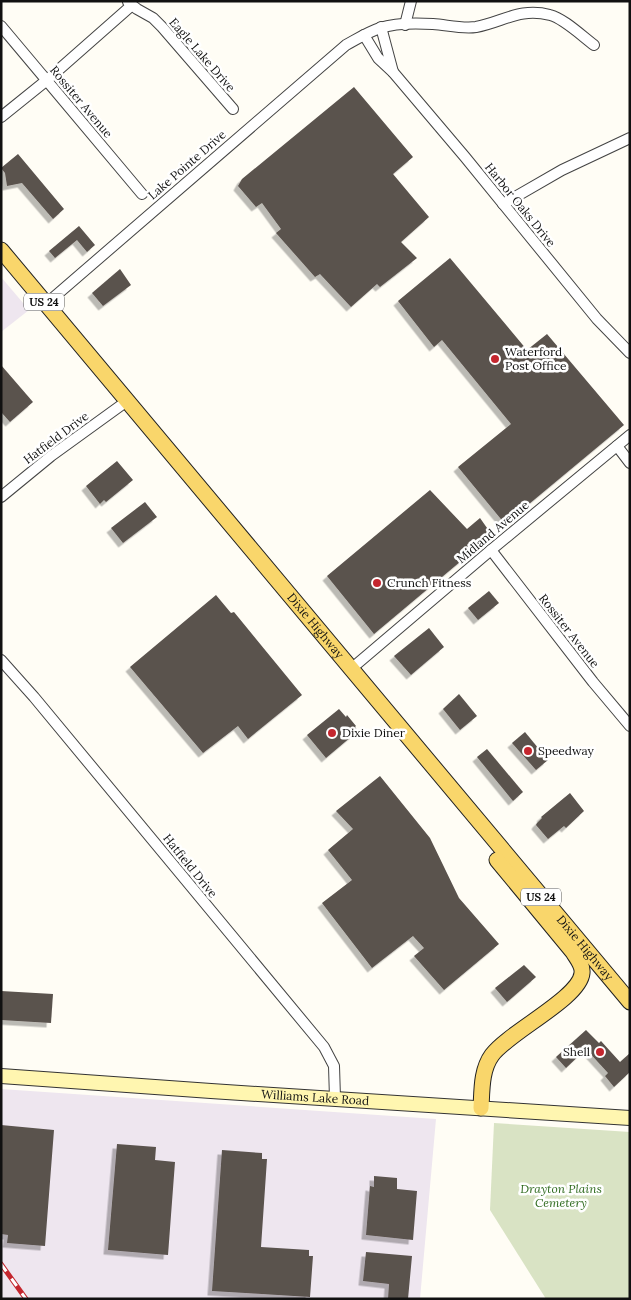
<svg xmlns="http://www.w3.org/2000/svg" width="631" height="1300" font-family="Lora,serif">
  <defs>
    <filter id="shadow"><feDropShadow dx="-4.5" dy="4.5" stdDeviation="0" flood-color="#0004"/></filter>
  </defs>
  <rect width="100%" height="100%" fill="#fffdf5"/>
  <g fill="#eee6ef">
    <path d="M1,277l28,33 -28,22z"/>
    <path d="M1,1089l435,30 -16,180h-419z"/>
  </g>
  <path fill="#d9e3c4" d="M494,1123l136,9v167h-84l-56,-89z"/>
  <g fill="#5a524d" filter="url(#shadow)">
    <path d="M354,87l59,70 -20,17 36,43 -28,25 16,16 -37,29 -3,-3 -26,23 -31,-33 -5,3 -39,-44 5,-4 -19,-26 -6,4 -18,-21 4,-7z"/>
    <path d="M18,154l46,55 -11,10 -31,-36 -15,3 -2,-13 -4,-5z"/>
    <path d="M79,226l16,19 -8,7 -10,-12 -22,18 -6,-7z"/>
    <path d="M450,258l77,92 20,-16 77,91 -119,99 -47,-57 53,-43 -69,-84 -8,7 -36,-46z"/>
    <path d="M120,269l11,16 -28,21 -11,-13z"/>
    <path d="M1,365l32,37 -23,20 -9,-10z"/>
    <path d="M117,461l16,19 -27,22 -2,-2 -4,4 -14,-18z"/>
    <path d="M430,490l37,39 13,-11 12,17 -118,99 -47,-58z"/>
    <path d="M145,502l12,15 -34,26 -12,-15z"/>
    <path d="M489,591l10,12 -21,17 -10,-12z"/>
    <path d="M216,595l15,18 3,-1 68,83 -54,44 -10,-13 -35,27 -73,-86z"/>
    <path d="M429,628l15,19 -33,28 -17,-19z"/>
    <path d="M459,694l18,22 -17,14 -17,-21z"/>
    <path d="M339,709l7,8 1,-2 9,11 -1,1 3,4 -32,27 -19,-23z"/>
    <path d="M525,732l23,28 -12,10 -24,-27z"/>
    <path d="M487,749l36,43 -10,9 -36,-44z"/>
    <path d="M380,776l50,62 29,60 40,46 -55,46 -30,-34 10,-8 -11,-12 -41,32 -50,-65 30,-23 -24,-30 25,-21 -17,-18z"/>
    <path d="M570,793l14,18 -18,17 -2,-2 -16,13 -12,-14 1,-2 5,-5 -1,-1z"/>
    <path d="M524,965l12,12 -29,25 -12,-14z"/>
    <path d="M1,991l52,3 -2,29 -50,-3z"/>
    <path d="M586,1030l13,13 2,-2 19,21 10,-9v19l-16,15 -9,-11 3,-3 -22,-24 -20,19 -10,-11z"/>
    <path d="M1,1125l53,5 -9,116 -38,-3 1,-8 -7,-1z"/>
    <path d="M117,1144l39,3 -1,13 20,2 -7,93 -60,-5z"/>
    <path d="M222,1150l40,3v6h5l-6,88 48,3v6h4l-3,41 -98,-6z"/>
    <path d="M374,1176l23,2v11l20,2 -4,49 -47,-5 4,-49 4,1z"/>
    <path d="M366,1252l46,4 -4,43h-20l1,-15 -26,-3z"/>
  </g>
  <g fill="none" stroke-linecap="round" stroke-linejoin="round">
    <defs>
      <g id="street">
        <path d="M128,2l9,7 16,9 9,9 71,82"/>
        <path d="M405,25l6,-24"/>
        <path d="M1,26l141,168"/>
        <path d="M381,27l12,45"/>
        <path d="M364,35l14,23 15,14 72,85 132,162 33,34"/>
        <path d="M1,117l46,-37 84,-74"/>
        <path d="M503,204l59,-34 68,-32"/>
        <path d="M46,304l300,-259c11,-6 22,-13 34,-17 15,-5 38,-5 53,-4 14,1 29,5 43,3 27,-5 44,-20 74,-12 13,3 32,21 44,30"/>
        <path d="M617,446l13,17"/>
        <path d="M1,497l50,-41 76,-55"/>
        <path d="M491,550l102,132 37,44"/>
        <path d="M1,660l33,37 290,350 10,19 1,32"/>
        <path d="M351,669l140,-119 139,-115"/>
      </g>
      <g id="secondary">
        <path id="s1" d="M1,1076l210,15 419,27"/>
      </g>
      <g id="primary">
        <path id="s2" d="M1,250l629,752"/>
        <path d="M481,1108c1,-17 0,-38 11,-53 17,-23 88,-57 90,-82 1,-8 -5,-14 -9,-21l-76,-92"/>
      </g>
    </defs>
    <use href="#street" stroke="#444" stroke-width="12"/>
    <use href="#secondary" stroke="#333" stroke-width="16"/>
    <use href="#primary" stroke="#222" stroke-width="17"/>
    <use href="#street" stroke="#fff" stroke-width="10"/>
    <use href="#secondary" stroke="#fff6b0" stroke-width="14"/>
    <use href="#primary" stroke="#f9d66b" stroke-width="15"/>
    <defs>
      <path id="rail" d="M1,1264l25,35"/>
    </defs>
    <use href="#rail" stroke="#c4262e" stroke-width="5"/>
    <use href="#rail" stroke="#fff" stroke-width="3" stroke-dasharray="9" stroke-linecap="butt"/>
  </g>
  <g fill="#c4262e" stroke="#fff" stroke-width="2">
    <circle cx="495" cy="359" r="5"/>
    <circle cx="377" cy="583" r="5"/>
    <circle cx="332" cy="733" r="5"/>
    <circle cx="528" cy="751" r="5"/>
    <circle cx="600" cy="1052" r="5"/>
  </g>
  <g text-anchor="middle" stroke-width="5" stroke-linejoin="round" paint-order="stroke">
    <g fill="#fff" stroke="#585858" stroke-width="1">
      <rect x="24" y="293.5" width="40" height="17" rx="4"/>
      <rect x="521" y="888.5" width="40" height="17" rx="4"/>
    </g>
    <g font-size="11" font-weight="bold" fill="#111">
      <text x="44" y="306">US 24</text>
      <text x="541" y="901">US 24</text>
    </g>
    <g font-size="12" fill="#111" stroke="#fff">
      <text transform="translate(202 55) rotate(49)" y="4">Eagle Lake Drive</text>
      <text transform="translate(81 102) rotate(50)" y="4">Rossiter Avenue</text>
      <text transform="translate(187 165) rotate(-41)" y="4">Lake Pointe Drive</text>
      <text transform="translate(520 205) rotate(51)" y="4">Harbor Oaks Drive</text>
      <text transform="translate(56 438) rotate(-37)" y="4">Hatfield Drive</text>
      <text transform="translate(493 532) rotate(-40)" y="4">Midland Avenue</text>
      <text dy="4" stroke="none"><textPath href="#s2" startOffset="490">Dixie Highway</textPath></text>
      <text transform="translate(569 631) rotate(52)" y="4">Rossiter Avenue</text>
      <text transform="translate(190 866) rotate(51)" y="4">Hatfield Drive</text>
      <text dy="4" stroke="none"><textPath href="#s2" startOffset="910">Dixie Highway</textPath></text>
      <text dy="4" stroke="none"><textPath href="#s1" startOffset="315">Williams Lake Road</textPath></text>
    </g>
    <g font-size="12" fill="#111" stroke="#fff" text-anchor="start">
      <text x="505" y="356">Waterford<tspan x="505" dy="14">Post Office</tspan></text>
      <text x="387" y="587">Crunch Fitness</text>
      <text x="342" y="737">Dixie Diner</text>
      <text x="538" y="755">Speedway</text>
      <text x="590" y="1056" text-anchor="end">Shell</text>
    </g>
    <g font-size="12" font-style="italic" fill="#2f6b1f" stroke="#fff">
      <text x="561" y="1193">Drayton Plains<tspan x="561" dy="14">Cemetery</tspan></text>
    </g>
  </g>
  <rect width="631" height="1300" fill="none" stroke="#111111" stroke-width="5"/>
</svg>
